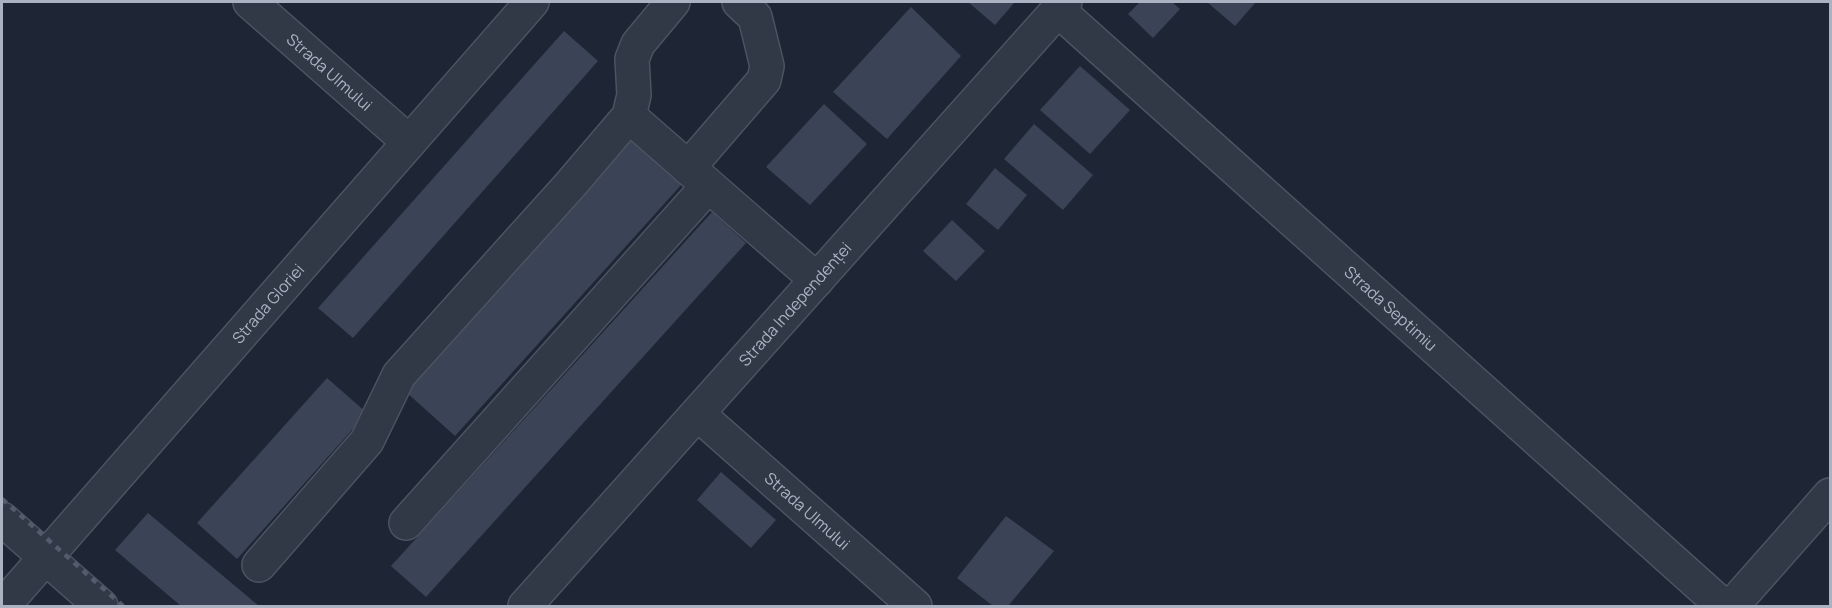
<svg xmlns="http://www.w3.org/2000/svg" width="1832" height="608" font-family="Manrope,sans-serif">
  <rect width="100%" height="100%" fill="#1e2635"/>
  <g fill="#3a4456">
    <path d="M968,2h47l-20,23z"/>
    <path d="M1140,2h32l8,7 -27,29 -25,-24z"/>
    <path d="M1207,2h49l-21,24z"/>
    <path d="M911,7l50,49 -74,83 -54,-47z"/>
    <path d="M564,31l34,30 -245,277 -35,-30z"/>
    <path d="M1080,66l50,44 -40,44 -50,-44z"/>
    <path d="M824,104l43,40 -57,61 -44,-38z"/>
    <path d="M1034,124l59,51 -30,35 -59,-51z"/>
    <path d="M632,140l50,44 -227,252 -49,-44z"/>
    <path d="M995,168l32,27 -29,35 -32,-26z"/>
    <path d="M712,212l34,31 -320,354 -35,-31z"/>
    <path d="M952,220l33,31 -29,30 -33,-30z"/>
    <path d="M327,378l40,35 -130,146 -40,-36z"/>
    <path d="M721,472l55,48 -25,28 -54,-48z"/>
    <path d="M148,513l111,93h-78l-66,-56z"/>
    <path d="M1006,516l48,35 -46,55h-15l-36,-28z"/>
  </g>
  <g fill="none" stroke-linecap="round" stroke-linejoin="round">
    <defs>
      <g id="minor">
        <path id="s1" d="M250,2l159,140"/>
        <path id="s2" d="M1058,10l665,596"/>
        <path d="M629,116l188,164"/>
        <path d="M688,168l76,-88 3,-14 -12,-49 -16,-15"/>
        <path id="s3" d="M698,414l217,192"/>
        <path d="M2,519l99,87"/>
        <path d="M406,523l302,-337"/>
        <path d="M259,565l108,-124 32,-66 172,-191 58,-68 5,-21 -2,-36 6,-15 35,-42"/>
        <path id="s4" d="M3,606l529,-604"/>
        <path id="s5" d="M525,606l540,-604"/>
        <path d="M1732,606l98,-111"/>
      </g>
    </defs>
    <use href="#minor" stroke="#4c5361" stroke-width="36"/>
    <use href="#minor" stroke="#313846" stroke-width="33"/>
    <path stroke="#535c6d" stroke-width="4.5" stroke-dasharray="6 6" stroke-linecap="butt" d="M2,499l121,107"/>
  </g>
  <g text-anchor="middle" stroke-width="4.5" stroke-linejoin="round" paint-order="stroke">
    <g font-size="16" fill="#abb3c3" stroke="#171e2a">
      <text dy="6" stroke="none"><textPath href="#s1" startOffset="106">Strada Ulmului</textPath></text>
      <text dy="6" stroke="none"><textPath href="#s4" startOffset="402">Strada Gloriei</textPath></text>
      <text dy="6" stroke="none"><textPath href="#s5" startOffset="405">Strada Independenței</textPath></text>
      <text dy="6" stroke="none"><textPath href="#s2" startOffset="447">Strada Septimiu</textPath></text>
      <text dy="6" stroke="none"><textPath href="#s3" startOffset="146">Strada Ulmului</textPath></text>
    </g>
  </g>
  <rect width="1832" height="608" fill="none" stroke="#abb3c3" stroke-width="6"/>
</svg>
